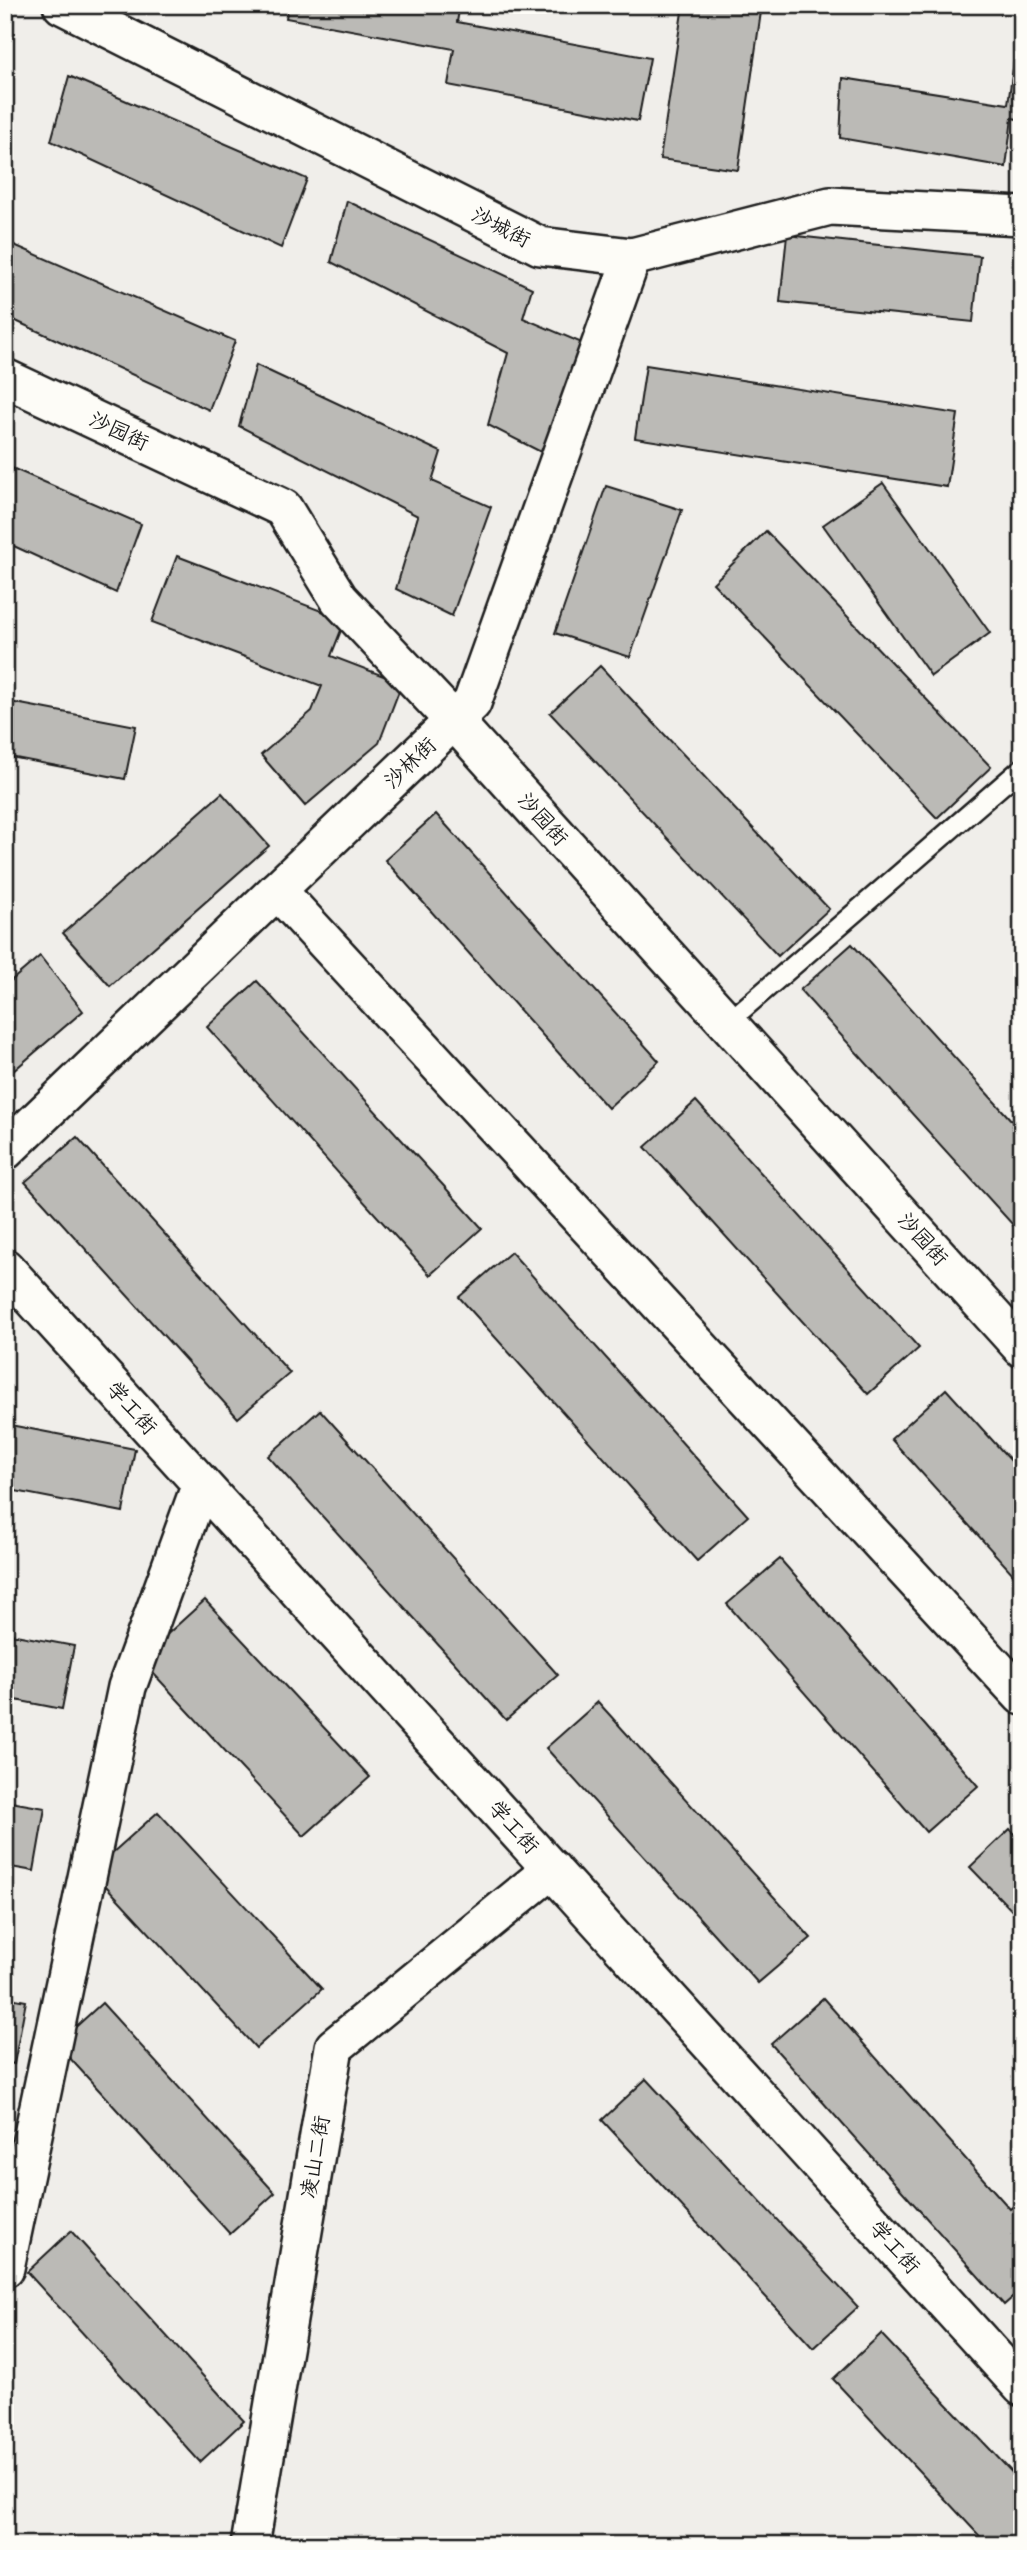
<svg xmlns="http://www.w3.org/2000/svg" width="1027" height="2550" font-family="Kalam,'LXGW WenKai TC',sans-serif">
  <rect width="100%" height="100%" fill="#f0eeea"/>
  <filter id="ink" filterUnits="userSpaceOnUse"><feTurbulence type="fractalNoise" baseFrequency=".0143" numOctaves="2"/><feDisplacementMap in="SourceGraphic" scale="14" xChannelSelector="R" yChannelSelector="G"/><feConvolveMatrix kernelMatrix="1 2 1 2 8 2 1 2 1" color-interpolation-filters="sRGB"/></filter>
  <g filter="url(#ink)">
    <g fill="#bbbab6" stroke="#1c1c1c" stroke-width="2">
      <path d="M288,5h172l-3,17 193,36 -12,63 -190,-36 6,-36 -168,-31z"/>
      <path d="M683,5h79l-24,165 -78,-11z"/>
      <path d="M1022,5v115l-10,-2 -6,49 -166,-29 3,-60 165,26z"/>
      <path d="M69,76l238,103 -26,69 -230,-107z"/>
      <path d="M347,201l185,87 -9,30 59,25 -39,110 -55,-28 20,-72 -177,-91z"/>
      <path d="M787,235l193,21 -7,66 -193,-20z"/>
      <path d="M5,241l230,100 -26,69 -204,-94z"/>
      <path d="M256,365l185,87 -9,29 59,26 -39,109 -56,-27 22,-73 -179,-90z"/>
      <path d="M646,365l312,49 -11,73 -312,-49z"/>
      <path d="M5,465l136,59 -25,69 -111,-51z"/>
      <path d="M883,483l107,150 -59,43 -108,-151z"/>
      <path d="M606,486l76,24 -52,147 -75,-24z"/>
      <path d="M766,531l225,236 -54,51 -224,-235z"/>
      <path d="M177,556l168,64 -14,36 71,27 -23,60 -74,63 -44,-51 51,-44 10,-25 -170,-64z"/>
      <path d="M600,666l229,243 -51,47 -228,-243z"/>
      <path d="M5,701l131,25 -11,53 -120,-23z"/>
      <path d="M222,793l47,53 -159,140 -47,-53z"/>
      <path d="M436,814l223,247 -51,47 -223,-248z"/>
      <path d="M852,944l170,188v103l-222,-245z"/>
      <path d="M40,956l43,55 -78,67v-92z"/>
      <path d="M257,981l225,247 -52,47 -223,-248z"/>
      <path d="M696,1101l223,247 -51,46 -223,-247z"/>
      <path d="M77,1137l213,236 -52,45 -213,-236z"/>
      <path d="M511,1252l237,264 -51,45 -238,-264z"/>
      <path d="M946,1389l76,84v111l-131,-145z"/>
      <path d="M320,1410l238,265 -52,45 -238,-264z"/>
      <path d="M5,1424l130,25 -12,63 -118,-23z"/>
      <path d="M780,1559l198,227 -52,46 -199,-228z"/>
      <path d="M205,1600l165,177 -66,59 -164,-177z"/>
      <path d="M5,1633l69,13 -12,63 -57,-11z"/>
      <path d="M598,1702l213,236 -53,45 -212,-235z"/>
      <path d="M5,1801l40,7 -11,63 -29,-5z"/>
      <path d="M158,1812l164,177 -66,59 -164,-177z"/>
      <path d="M1010,1829l12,12v80l-52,-54z"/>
      <path d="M5,1997l21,4 -12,63 -9,-2z"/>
      <path d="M823,1998l187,211 12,-10v90l-18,16 -233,-261z"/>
      <path d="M102,2003l173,190 -45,41 -173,-190z"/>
      <path d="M646,2079l212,228 -45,41 -211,-228z"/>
      <path d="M71,2231l173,190 -44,41 -173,-190z"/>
      <path d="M881,2334l141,149v62h-34l-155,-166z"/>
    </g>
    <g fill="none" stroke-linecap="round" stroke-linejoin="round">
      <defs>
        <path id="lane" d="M727,1023l295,-255"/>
        <g id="street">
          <path d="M62,5l478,241 92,11 198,-51 192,10"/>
          <path d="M5,378l278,130 56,91 115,122 568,627"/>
          <path d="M277,890l745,806"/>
          <path d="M5,1151l467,-448 160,-446"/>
          <path d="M5,1268l1017,1119"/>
          <path d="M5,2268l122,-581 74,-203"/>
          <path d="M250,2545l84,-498 218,-178"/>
        </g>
      </defs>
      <use href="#lane" stroke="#1c1c1c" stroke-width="23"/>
      <use href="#street" stroke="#1c1c1c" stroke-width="42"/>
      <use href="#lane" stroke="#fdfcf7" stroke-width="18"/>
      <use href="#street" stroke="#fdfcf7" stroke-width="37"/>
    </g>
  </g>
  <g text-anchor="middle" stroke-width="5" stroke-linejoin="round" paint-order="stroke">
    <g font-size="21" fill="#1c1c1c" stroke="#fdfcf7">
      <text transform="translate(501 227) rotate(27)" y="7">沙城街</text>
      <text transform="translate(119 431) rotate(25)" y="7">沙园街</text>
      <text transform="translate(410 763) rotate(-44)" y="7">沙林街</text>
      <text transform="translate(543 819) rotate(48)" y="7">沙园街</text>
      <text transform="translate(923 1239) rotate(48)" y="7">沙园街</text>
      <text transform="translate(132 1408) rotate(48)" y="7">学工街</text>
      <text transform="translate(514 1827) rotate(48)" y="7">学工街</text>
      <text transform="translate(315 2157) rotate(-80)" y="7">凌山二街</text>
      <text transform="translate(895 2247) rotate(48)" y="7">学工街</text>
    </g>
  </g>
  <rect width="1027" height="2550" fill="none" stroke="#fdfcf7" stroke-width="28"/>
  <rect x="14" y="14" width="999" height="2522" fill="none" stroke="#1c1c1c" stroke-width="2.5" filter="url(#ink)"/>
</svg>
